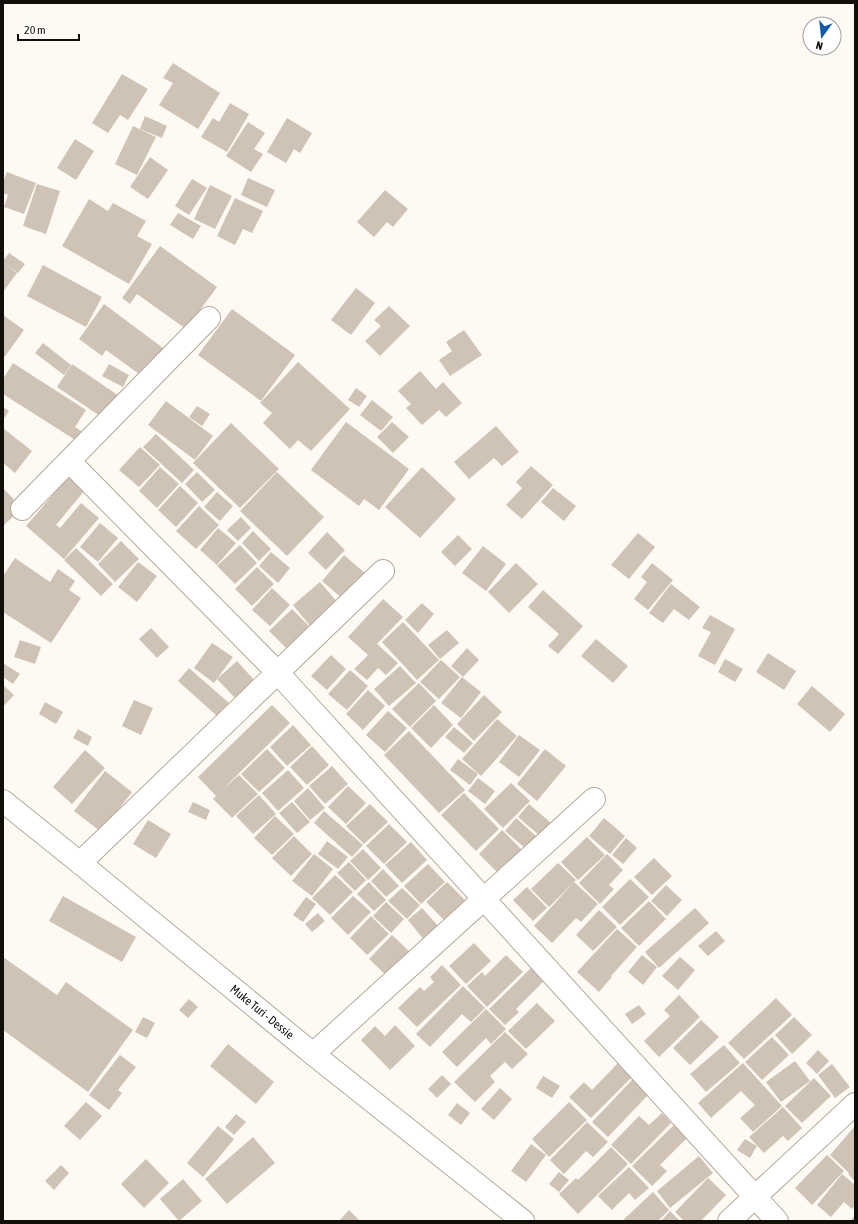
<svg xmlns="http://www.w3.org/2000/svg" width="858" height="1224" font-family="'Asap Condensed',sans-serif">
  <rect width="100%" height="100%" fill="#fefaf3"/>
  <g fill="#cec3b4">
    <path d="M173,63l47,30 -22,36 -39,-24 14,-22 -10,-5z"/>
    <path d="M122,74l26,15 -20,31 -8,-5 -12,18 -16,-10z"/>
    <path d="M230,103l19,11 -22,38 -26,-15 12,-19 6,4z"/>
    <path d="M145,116l22,10 -5,12 -22,-9z"/>
    <path d="M287,118l25,15 -12,20 -6,-4 -8,14 -19,-11z"/>
    <path d="M248,122l17,11 -11,16 9,5 -12,18 -25,-16z"/>
    <path d="M133,126l23,11 -19,38 -22,-11z"/>
    <path d="M75,139l19,12 -18,29 -19,-12z"/>
    <path d="M150,157l18,13 -20,29 -18,-12z"/>
    <path d="M7,172l29,11 -12,31 -20,-7 4,-12 -5,-2v-11z"/>
    <path d="M248,178l27,12 -8,17 -26,-12z"/>
    <path d="M192,179l15,9 -18,27 -14,-9z"/>
    <path d="M37,184l23,7 -14,43 -23,-8z"/>
    <path d="M210,185l22,11 -17,33 -21,-10z"/>
    <path d="M385,190l23,19 -15,18 -6,-5 -13,15 -17,-15z"/>
    <path d="M235,198l28,13 -11,22 -9,-4 -8,16 -18,-9z"/>
    <path d="M89,199l19,12 5,-8 33,18 -9,15 15,8 -23,40 -67,-38z"/>
    <path d="M178,213l23,13 -8,13 -23,-14z"/>
    <path d="M160,246l57,41 -31,42 -49,-35 -7,10 -8,-6z"/>
    <path d="M9,253l16,11 -7,9 -12,-9 11,9 -14,19v-31z"/>
    <path d="M43,265l59,32 -16,30 -59,-31z"/>
    <path d="M356,288l19,15 -24,32 -20,-15z"/>
    <path d="M104,304l63,47 -21,28 -40,-29 -4,6 -23,-17z"/>
    <path d="M389,306l21,20 -30,30 -15,-15 16,-15 -7,-6z"/>
    <path d="M232,309l63,46 -34,46 -63,-46z"/>
    <path d="M3,315l21,15 -21,29z"/>
    <path d="M464,330l18,25 -32,21 -11,-16 13,-9 -6,-9z"/>
    <path d="M43,343l28,22 -7,10 -29,-22z"/>
    <path d="M298,362l52,47 -39,42 -13,-11 -8,9 -27,-26 9,-10 -12,-10z"/>
    <path d="M13,363l73,47 -11,17 11,7 -6,9 -77,-49v-15z"/>
    <path d="M72,364l47,32 -16,22 -46,-31z"/>
    <path d="M109,364l20,11 -6,12 -21,-11z"/>
    <path d="M420,371l16,18 7,-7 19,21 -16,14 -7,-7 -17,15 -16,-17 5,-4 -13,-13z"/>
    <path d="M356,388l11,8 -8,11 -11,-7z"/>
    <path d="M372,400l21,17 -12,14 -21,-16z"/>
    <path d="M166,401l47,35 -18,24 -47,-35z"/>
    <path d="M197,406l13,8 -8,12 -13,-9z"/>
    <path d="M3,407l6,4 -6,9z"/>
    <path d="M346,422l63,47 -30,41 -15,-11 -5,7 -48,-36z"/>
    <path d="M392,422l17,15 -16,16 -16,-16z"/>
    <path d="M231,423l48,46 -39,39 -47,-45z"/>
    <path d="M496,426l23,26 -17,14 -8,-8 -25,21 -15,-17z"/>
    <path d="M3,428l29,23 -17,22 -12,-10z"/>
    <path d="M156,434l38,36 -12,13 -39,-36z"/>
    <path d="M140,447l20,18 -21,22 -20,-17z"/>
    <path d="M531,466l22,19 -31,34 -16,-14 16,-17 -6,-6z"/>
    <path d="M160,467l19,17 -22,24 -18,-17z"/>
    <path d="M422,467l34,32 -36,39 -35,-31z"/>
    <path d="M197,472l18,18 -13,12 -17,-18z"/>
    <path d="M277,472l47,45 -37,39 -47,-45z"/>
    <path d="M69,476l16,14 -29,35 4,3 21,-25 18,15 -35,41 -38,-33z"/>
    <path d="M180,486l18,17 -22,24 -18,-17z"/>
    <path d="M3,488l19,20 -19,18z"/>
    <path d="M553,488l23,18 -12,15 -23,-19z"/>
    <path d="M217,492l16,14 -13,15 -16,-14z"/>
    <path d="M199,506l20,19 -23,24 -20,-18z"/>
    <path d="M241,517l10,11 -13,13 -11,-11z"/>
    <path d="M100,523l18,15 -20,24 -18,-15z"/>
    <path d="M218,528l18,15 -19,22 -17,-15z"/>
    <path d="M253,531l18,18 -12,12 -17,-18z"/>
    <path d="M327,532l18,18 -19,20 -18,-17z"/>
    <path d="M638,533l17,14 -26,32 -18,-14z"/>
    <path d="M458,535l14,14 -17,17 -14,-14z"/>
    <path d="M121,541l18,18 -24,23 -17,-18z"/>
    <path d="M240,545l17,18 -22,21 -18,-18z"/>
    <path d="M483,546l23,18 -20,27 -24,-18z"/>
    <path d="M76,548l37,36 -12,12 -37,-36z"/>
    <path d="M271,552l19,16 -12,15 -19,-17z"/>
    <path d="M344,555l22,19 -22,26 -22,-19z"/>
    <path d="M15,558l35,24 8,-13 17,12 -6,9 12,8 -30,45 -48,-31v-36z"/>
    <path d="M138,562l19,14 -20,26 -19,-15z"/>
    <path d="M516,563l22,21 -29,29 -21,-21z"/>
    <path d="M652,563l21,17 -25,30 -14,-11 13,-17 -6,-5z"/>
    <path d="M257,567l17,17 -22,22 -17,-17z"/>
    <path d="M320,582l19,22 -28,23 -18,-22z"/>
    <path d="M671,584l29,23 -11,13 -15,-11 -11,14 -14,-10z"/>
    <path d="M272,588l18,17 -20,21 -18,-16z"/>
    <path d="M543,590l40,36 -25,28 -10,-8 11,-12 -31,-27z"/>
    <path d="M383,599l20,18 -26,27 21,19 -12,12 -8,-7 -11,12 -13,-11 14,-14 -20,-18z"/>
    <path d="M422,603l12,11 -16,19 -13,-13z"/>
    <path d="M292,609l18,18 -23,22 -18,-18z"/>
    <path d="M710,615l25,14 -20,36 -17,-9 13,-24 -9,-4z"/>
    <path d="M403,622l36,38 -22,20 -35,-38z"/>
    <path d="M151,628l18,19 -12,11 -18,-19z"/>
    <path d="M447,630l12,13 -19,16 -12,-14z"/>
    <path d="M596,639l32,27 -15,17 -32,-27z"/>
    <path d="M20,640l21,7 -6,17 -21,-7z"/>
    <path d="M212,643l21,14 -19,26 -20,-15z"/>
    <path d="M467,648l12,12 -16,17 -12,-11z"/>
    <path d="M768,653l28,18 -12,19 -28,-18z"/>
    <path d="M331,655l15,14 -19,21 -16,-14z"/>
    <path d="M725,659l18,10 -8,13 -17,-10z"/>
    <path d="M441,660l19,17 -21,22 -19,-17z"/>
    <path d="M237,661l18,20 -19,18 -19,-20z"/>
    <path d="M3,663l17,11 -7,10 -10,-7z"/>
    <path d="M400,666l16,17 -27,23 -15,-17z"/>
    <path d="M189,668l40,35 -12,13 -39,-35z"/>
    <path d="M350,670l18,16 -21,24 -19,-16z"/>
    <path d="M462,677l19,15 -20,26 -20,-15z"/>
    <path d="M419,683l17,18 -26,26 -18,-18z"/>
    <path d="M3,685l11,10 -11,12z"/>
    <path d="M812,686l33,28 -15,18 -33,-28z"/>
    <path d="M368,690l17,16 -22,24 -17,-16z"/>
    <path d="M484,695l18,17 -28,29 -17,-17z"/>
    <path d="M134,700l19,8 -12,27 -19,-9z"/>
    <path d="M45,702l18,10 -7,12 -17,-10z"/>
    <path d="M272,705l18,18 -69,68 18,-16 19,19 -26,24 -19,-19 3,-3 -18,-19z"/>
    <path d="M434,705l19,20 -22,23 -20,-20z"/>
    <path d="M388,711l19,17 -22,24 -19,-17z"/>
    <path d="M497,719l20,17 -36,40 -19,-17z"/>
    <path d="M293,725l18,20 -24,21 -17,-19z"/>
    <path d="M454,727l19,16 -9,10 -19,-16z"/>
    <path d="M78,729l14,8 -4,9 -15,-8z"/>
    <path d="M409,731l56,59 -26,23 -55,-58z"/>
    <path d="M519,735l21,15 -21,27 -20,-15z"/>
    <path d="M312,746l17,19 -22,20 -17,-18z"/>
    <path d="M267,749l18,19 -26,24 -18,-18z"/>
    <path d="M545,749l21,17 -29,35 -20,-17z"/>
    <path d="M85,750l20,18 -33,36 -19,-17z"/>
    <path d="M458,759l20,15 -8,11 -20,-15z"/>
    <path d="M332,766l16,18 -23,20 -16,-18z"/>
    <path d="M288,770l16,18 -26,23 -16,-18z"/>
    <path d="M105,771l27,21 -31,40 -27,-21z"/>
    <path d="M478,778l17,13 -10,13 -17,-13z"/>
    <path d="M511,783l19,18 -27,27 -19,-19z"/>
    <path d="M348,786l18,17 -20,21 -18,-17z"/>
    <path d="M308,788l17,20 -15,12 -16,-19z"/>
    <path d="M464,793l35,36 -23,22 -35,-36z"/>
    <path d="M259,795l17,19 -23,20 -17,-18z"/>
    <path d="M193,802l17,8 -4,10 -18,-8z"/>
    <path d="M292,802l18,20 -13,11 -18,-20z"/>
    <path d="M370,804l18,18 -24,22 -18,-18z"/>
    <path d="M529,804l22,19 -11,13 -22,-19z"/>
    <path d="M324,811l39,34 -11,12 -38,-34z"/>
    <path d="M275,816l19,18 -22,21 -18,-17z"/>
    <path d="M516,818l20,18 -11,12 -20,-17z"/>
    <path d="M604,818l21,18 -15,18 -21,-18z"/>
    <path d="M148,820l23,14 -15,24 -23,-14z"/>
    <path d="M389,824l18,18 -23,22 -18,-18z"/>
    <path d="M502,830l19,19 -23,24 -19,-19z"/>
    <path d="M294,836l18,18 -21,22 -19,-18z"/>
    <path d="M587,837l18,18 -27,25 -17,-18z"/>
    <path d="M626,838l11,10 -14,16 -11,-9z"/>
    <path d="M327,841l21,16 -10,12 -20,-15z"/>
    <path d="M411,842l16,18 -25,23 -17,-18z"/>
    <path d="M363,849l18,19 -13,12 -18,-19z"/>
    <path d="M314,854l19,15 -21,27 -20,-15z"/>
    <path d="M607,854l16,16 -14,15 5,4 -14,15 -21,-21z"/>
    <path d="M654,858l18,18 -20,19 -18,-18z"/>
    <path d="M349,862l17,18 -11,11 -18,-18z"/>
    <path d="M558,863l18,17 -27,27 -18,-18z"/>
    <path d="M428,864l17,18 -24,22 -17,-18z"/>
    <path d="M383,869l16,17 -13,11 -15,-16z"/>
    <path d="M335,875l18,17 -23,23 -18,-17z"/>
    <path d="M630,879l19,18 -29,28 -18,-18z"/>
    <path d="M369,882l17,18 -12,11 -17,-17z"/>
    <path d="M447,882l20,20 -21,20 -20,-20z"/>
    <path d="M574,882l24,22 -17,18 -5,-4 -24,25 -18,-17z"/>
    <path d="M666,885l16,15 -15,16 -16,-15z"/>
    <path d="M527,887l20,21 -14,13 -20,-21z"/>
    <path d="M402,888l18,17 -13,14 -19,-18z"/>
    <path d="M63,896l73,41 -14,25 -73,-41z"/>
    <path d="M353,896l18,16 -23,23 -17,-17z"/>
    <path d="M306,897l10,7 -13,18 -10,-7z"/>
    <path d="M649,901l17,18 -27,27 -18,-18z"/>
    <path d="M386,902l18,17 -13,14 -18,-17z"/>
    <path d="M422,908l17,19 -15,13 -16,-20z"/>
    <path d="M695,908l14,15 -50,45 -14,-16z"/>
    <path d="M599,910l18,17 -24,24 -17,-16z"/>
    <path d="M318,913l7,8 -13,11 -7,-8z"/>
    <path d="M371,916l18,18 -22,21 -17,-17z"/>
    <path d="M617,929l20,18 -26,29 1,1 -13,15 -22,-20z"/>
    <path d="M716,931l9,10 -17,15 -10,-10z"/>
    <path d="M392,935l19,18 -23,24 -19,-18z"/>
    <path d="M474,943l17,18 -25,23 -17,-18z"/>
    <path d="M506,955l17,17 -36,35 -20,-21 15,-14 3,4z"/>
    <path d="M642,955l15,12 -14,18 -15,-13z"/>
    <path d="M3,957l54,38 9,-13 67,48 -45,62 -85,-62z"/>
    <path d="M680,957l15,13 -17,20 -16,-14z"/>
    <path d="M442,965l19,20 -44,42 -19,-19 22,-21 4,4 10,-9 -4,-5z"/>
    <path d="M531,968l13,13 -28,28 3,3 -14,13 -16,-16z"/>
    <path d="M463,986l22,22 -14,14 -9,-8 -32,33 -14,-13z"/>
    <path d="M679,995l21,22 -41,40 -15,-16 26,-25 -6,-6z"/>
    <path d="M776,998l16,17 -48,44 -16,-16z"/>
    <path d="M189,999l9,8 -10,11 -9,-8z"/>
    <path d="M537,1003l18,18 -29,28 -18,-18z"/>
    <path d="M639,1005l7,9 -14,10 -7,-10z"/>
    <path d="M486,1009l20,20 -15,15 -5,-6 -29,29 -15,-15z"/>
    <path d="M143,1017l12,6 -8,15 -12,-6z"/>
    <path d="M794,1017l18,18 -20,19 -17,-19z"/>
    <path d="M701,1020l18,17 -29,28 -17,-17z"/>
    <path d="M395,1025l20,21 -25,24 -29,-30 14,-14 10,10z"/>
    <path d="M505,1032l23,22 -16,15 -7,-7 -15,14 5,6 -20,20 -21,-20z"/>
    <path d="M772,1037l17,18 -27,25 -17,-18z"/>
    <path d="M228,1044l46,38 -18,22 -46,-38z"/>
    <path d="M724,1045l16,18 -34,29 -16,-18z"/>
    <path d="M818,1050l11,11 -12,13 -11,-11z"/>
    <path d="M120,1055l16,12 -18,23 4,3 -13,17 -20,-15z"/>
    <path d="M795,1061l15,20 -29,21 -15,-20z"/>
    <path d="M618,1063l14,14 -41,41 -22,-21 15,-15 8,8z"/>
    <path d="M743,1063l39,43 -29,26 -13,-14 15,-13 -14,-14 -30,27 -13,-15z"/>
    <path d="M832,1064l18,23 -15,11 -17,-23z"/>
    <path d="M442,1075l9,9 -14,14 -9,-9z"/>
    <path d="M543,1076l17,10 -8,12 -16,-10z"/>
    <path d="M814,1078l17,18 -29,27 -17,-17z"/>
    <path d="M633,1079l16,15 -41,43 -16,-15z"/>
    <path d="M500,1088l12,11 -18,21 -13,-11z"/>
    <path d="M86,1102l16,14 -22,24 -16,-14z"/>
    <path d="M569,1102l18,18 -38,37 -17,-18z"/>
    <path d="M457,1103l13,10 -9,12 -13,-10z"/>
    <path d="M783,1107l19,21 -14,13 -5,-5 -19,17 -15,-16z"/>
    <path d="M662,1113l9,10 -40,41 -20,-19 28,-29 10,9z"/>
    <path d="M236,1114l10,8 -12,13 -9,-8z"/>
    <path d="M587,1122l21,20 -15,15 -7,-6 -22,23 -14,-14z"/>
    <path d="M675,1124l13,13 -28,28 7,6 -15,15 -20,-20z"/>
    <path d="M218,1126l16,13 -31,38 -16,-14z"/>
    <path d="M855,1126v55l-7,-7 1,-1 -19,-18z"/>
    <path d="M253,1137l22,26 -48,41 -22,-25z"/>
    <path d="M745,1139l12,7 -7,12 -13,-8z"/>
    <path d="M531,1144l15,11 -20,27 -15,-11z"/>
    <path d="M611,1147l17,17 -50,50 -19,-20 17,-16 2,2z"/>
    <path d="M827,1155l17,16 -32,34 -17,-17z"/>
    <path d="M699,1156l14,17 -43,35 -13,-17z"/>
    <path d="M146,1159l23,24 -25,25 -23,-24z"/>
    <path d="M61,1165l8,8 -15,17 -9,-9z"/>
    <path d="M629,1167l20,21 -14,12 -6,-7 -17,17 -14,-14z"/>
    <path d="M559,1172l10,8 -10,12 -10,-8z"/>
    <path d="M842,1174l13,11v20l-3,4 -8,-7 -13,15 -14,-12z"/>
    <path d="M708,1178l18,17 -25,26h-17l-9,-9z"/>
    <path d="M183,1179l19,22 -23,20 -19,-22z"/>
    <path d="M653,1192l16,18 -11,11h-36z"/>
    <path d="M349,1210l11,11h-21z"/>
    <path d="M670,1211l10,10h-19z"/>
    <path d="M855,1215v6h-5z"/>
  </g>
  <g fill="none" stroke-linecap="round" stroke-linejoin="round">
    <defs>
      <g id="minor">
        <path d="M69,461l209,212 499,548"/>
        <path d="M22,509l187,-191"/>
        <path d="M80,863l303,-292"/>
        <path d="M313,1054l281,-255"/>
        <path d="M729,1221l126,-117"/>
      </g>
      <path id="secondary" d="M3,801l77,62 233,191 210,167"/>
    </defs>
    <use href="#minor" stroke="#b5aa9b" stroke-width="24"/>
    <use href="#secondary" stroke="#b5aa9b" stroke-width="24"/>
    <use href="#minor" stroke="#fff" stroke-width="22"/>
    <use href="#secondary" stroke="#fff" stroke-width="22"/>
  </g>
  <g text-anchor="middle" stroke-width="3.5" stroke-linejoin="round" paint-order="stroke">
    <g font-size="12" fill="#120e09" stroke="#fff">
      <text transform="translate(262 1012) rotate(39)" y="4">Muke Turi - Dessie</text>
    </g>
  </g>
  <rect width="858" height="1224" fill="none" stroke="#120e09" stroke-width="8"/>
  <g transform="translate(822 36) rotate(195)"><circle r="19" fill="#ffffff" stroke="#a09f9d"/>
  <path d="M0-3L7 15L0 10L-7 15Z" fill="#155cac"/>
  <text y="-6" font-size="11" font-weight="bold" text-anchor="middle" fill="#120e09">N</text>
  </g>
  <path d="M18 34v6h61v-6" fill="none" stroke="#120e09" stroke-width="2"/>
  <text x="24" y="34" font-size="12" fill="#120e09" stroke="#ffffff" stroke-width="3" paint-order="stroke">20 m</text>
</svg>
